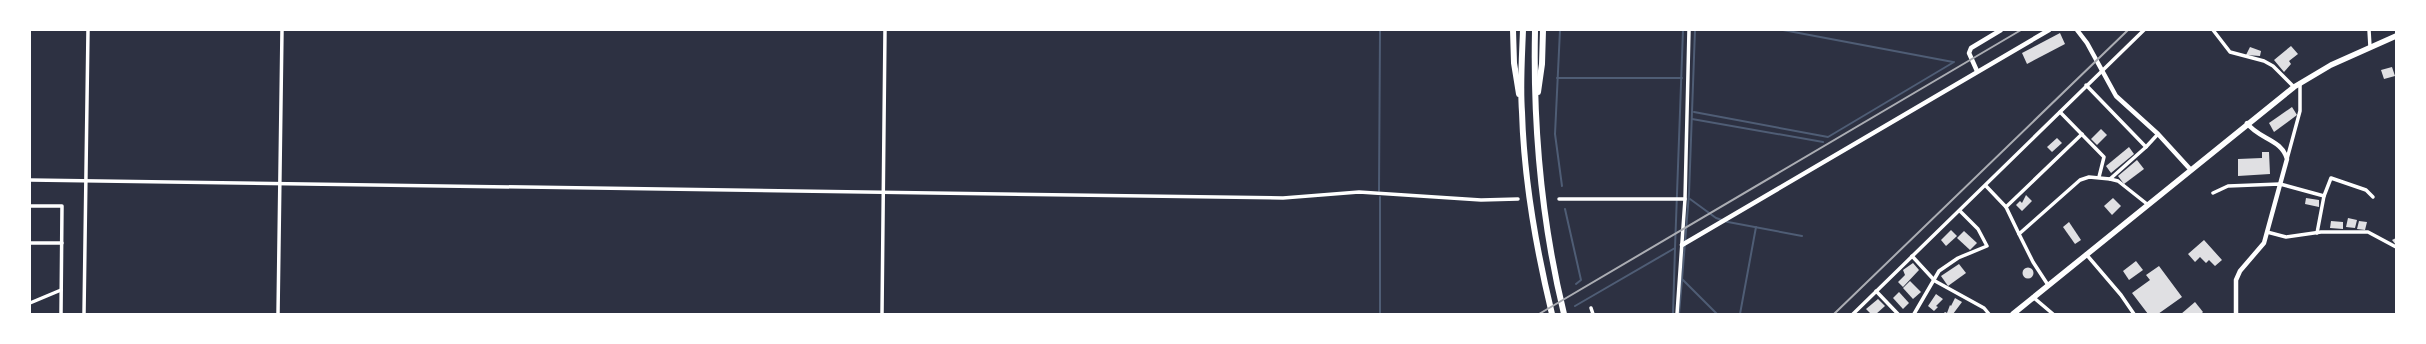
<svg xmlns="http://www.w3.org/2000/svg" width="2426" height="344" font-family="'Fira Sans Condensed',sans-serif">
  <rect width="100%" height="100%" fill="#2d3142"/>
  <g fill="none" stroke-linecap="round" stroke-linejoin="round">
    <g stroke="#4f5d75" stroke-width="2">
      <path d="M1560,30l-5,104 7,52"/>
      <path d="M1695,30l-6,164 -7,85 35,35"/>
      <path d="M1783,30l170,32"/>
      <path d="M1557,78h125"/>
      <path d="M1694,112l134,25 126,-75"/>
      <path d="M1692,119l131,23"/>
      <path d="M1379,191l1,-161"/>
      <path d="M1380,197v117"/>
      <path d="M1690,199l26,19 12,4 74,14"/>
      <path d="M1565,209l16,71 -5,4"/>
      <path d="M1675,248l8,-218"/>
      <path d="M1575,306l100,-58 -2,66"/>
      <path d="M1679,314l3,-35"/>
      <path d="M1740,314l16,-87"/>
    </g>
  </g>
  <g fill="#e0e0e3">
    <path d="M2060,33l5,11 -38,20 -5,-11z"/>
    <path d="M2291,46l7,8 -9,7 2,3 -7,8 -10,-12z"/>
    <path d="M2250,47l11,4 -1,5 -14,-1z"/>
    <path d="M2392,67l3,9 -11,3 -3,-9z"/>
    <path d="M2292,107l5,8 -23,17 -5,-9z"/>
    <path d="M2101,129l6,6 -10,10 -6,-6z"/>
    <path d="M2057,138l5,5 -10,9 -5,-5z"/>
    <path d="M2129,147l5,7 -23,19 -5,-7z"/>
    <path d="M2262,152h7l1,22 -32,2v-17l24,-1z"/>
    <path d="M2137,160l7,9 -20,15 -6,-8z"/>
    <path d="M2026,195l6,6 -10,10 -6,-6 4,-4 2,2z"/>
    <path d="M2113,198l8,8 -9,9 -8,-9z"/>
    <path d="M2306,198l13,2v7l-14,-3z"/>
    <path d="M2348,218l9,2 -2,8 -9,-1z"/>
    <path d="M2331,221l12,1v7l-13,-1z"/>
    <path d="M2359,221l8,1 -2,8 -8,-1z"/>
    <path d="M2069,222l12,18 -6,4 -12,-17z"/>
    <path d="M1951,230l6,6 -11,10 -5,-6z"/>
    <path d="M1964,231l13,12 -7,7 -13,-12z"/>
    <path d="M2396,238v7l-4,-5z"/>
    <path d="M2204,240l18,20 -7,6 -6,-6 -3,3 -6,-6 -5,5 -7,-8z"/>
    <path d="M2136,261l7,9 -14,10 -6,-9z"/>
    <path d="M1913,263l6,7 -16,17 -5,-5 7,-7 -2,-5z"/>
    <path d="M1959,264l7,9 -18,13 -7,-10z"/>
    <path d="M2159,266l23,31 -24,17h-10l-16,-21 18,-13 -4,-5z"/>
    <circle cx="2028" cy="273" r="5.5"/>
    <path d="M1910,281l11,11 -8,7 -10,-11z"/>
    <path d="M1899,292l10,11 -6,6 -10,-11z"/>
    <path d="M1936,294l7,5 -7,7 2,1 -4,4 -6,-5z"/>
    <path d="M1955,298l7,4 -9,12h-10l2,-2 2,1 3,-8 1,1z"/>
    <path d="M1878,299l7,7 -9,8h-5l-5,-5z"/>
    <path d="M2195,302l8,10 -2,2h-20z"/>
  </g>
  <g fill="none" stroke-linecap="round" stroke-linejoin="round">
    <g stroke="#fff" stroke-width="3.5">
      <path d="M2213,30l17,22 34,9 9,5 21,21"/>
      <path d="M2369,30l1,17"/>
      <path d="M2086,85l60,62 12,-13"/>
      <path d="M2060,112l44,45 -5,20"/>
      <path d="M2287,159l13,-48v-28"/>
      <path d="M2110,179l8,2 29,23"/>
      <path d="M30,180l1253,18 76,-6 122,8 37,-1"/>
      <path d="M1986,186l20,21 13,27 61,-54 9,-3 21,2 36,-32"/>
      <path d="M2213,193l15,-7 52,-2 44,12"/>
      <path d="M1559,199h126"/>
      <path d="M30,206h32l-1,108"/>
      <path d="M2006,207l76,-73"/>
      <path d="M2267,232l19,5 35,-5h47l28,15"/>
      <path d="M2317,233l7,-37 7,-18 35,12 7,7"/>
      <path d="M2019,234l14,28 15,23"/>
      <path d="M30,243h32"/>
      <path d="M2086,254l35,41 13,19"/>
      <path d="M1912,256l23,25 49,27 5,6"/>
      <path d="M1876,291l22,23"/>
      <path d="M2033,297l20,17"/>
      <path d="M30,303l31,-13"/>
      <path d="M1591,308l2,6"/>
      <path d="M84,314l4,-284"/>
      <path d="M278,314l4,-284"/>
      <path d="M882,314l3,-284"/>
      <path d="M1677,314l8,-115 4,-169"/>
      <path d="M1853,314l291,-284"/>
      <path d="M1914,314l25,-43 19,-13 29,-12 -9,-17 -18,-18"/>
    </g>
    <g stroke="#fff" stroke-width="4.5">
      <path d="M2077,30l10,13 29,53 42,38 32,35"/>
      <path d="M1977,71l-8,-18 2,-5 30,-18"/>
      <path d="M1682,245l367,-215"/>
      <path d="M2236,314v-34l4,-9 24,-28 23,-84c-5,-20 -29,-20 -40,-36"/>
    </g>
    <path stroke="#fff" stroke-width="5.5" d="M2013,314l281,-227 37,-22 65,-29"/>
    <g stroke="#fff" stroke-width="6">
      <path d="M1513,30l1,33 5,31"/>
      <path d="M1523,30c-1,27 -3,55 -1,82 2,69 14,136 30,202"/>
      <path d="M1535,30c-2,96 6,190 29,284"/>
      <path d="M1538,92l4,-28 1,-34"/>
    </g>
    <g stroke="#abadb3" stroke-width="2">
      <path d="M1539,314l482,-284"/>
      <path d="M1834,314l294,-284"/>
    </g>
  </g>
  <rect width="2426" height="344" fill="none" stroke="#ffffff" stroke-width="62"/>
</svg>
